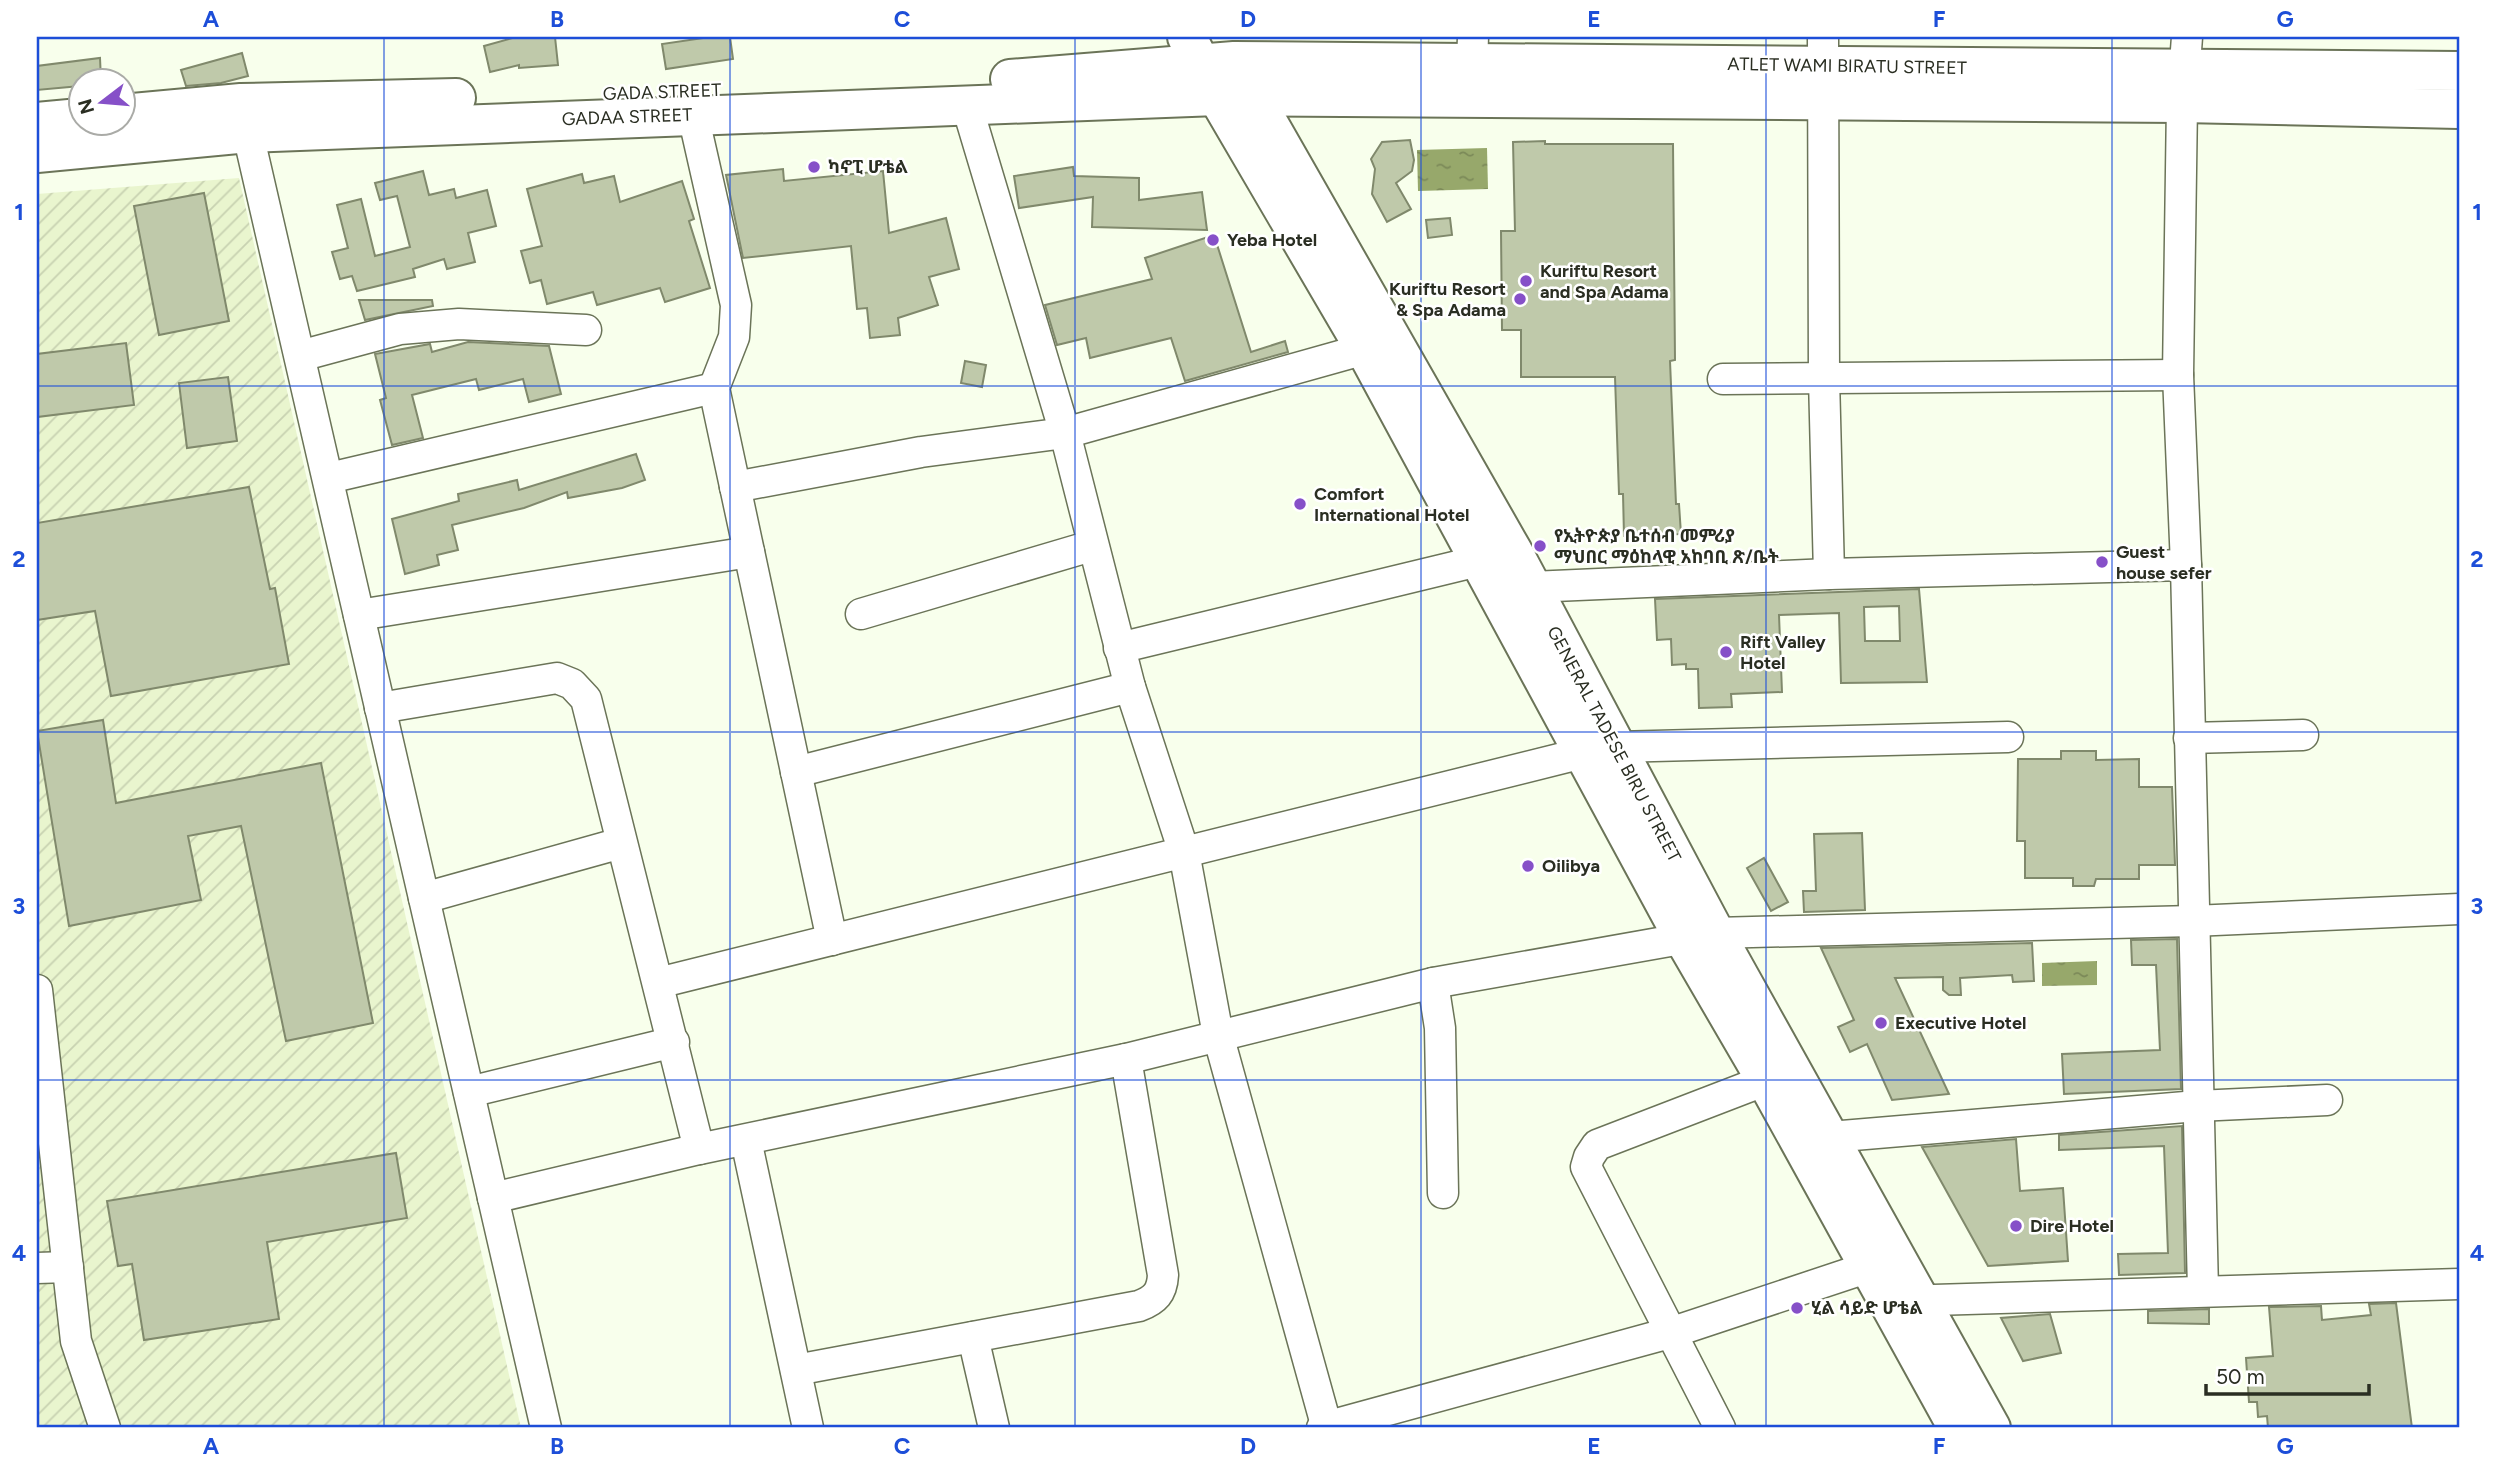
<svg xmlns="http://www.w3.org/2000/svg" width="2496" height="1465" font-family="Figtree,'Noto Sans Ethiopic',sans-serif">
  <defs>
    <pattern id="industrial-furrows" width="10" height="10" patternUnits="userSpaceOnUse" patternTransform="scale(1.75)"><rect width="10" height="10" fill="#e9f5ce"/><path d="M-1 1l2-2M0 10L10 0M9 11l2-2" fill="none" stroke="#c8d2b1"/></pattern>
    <pattern id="water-ripples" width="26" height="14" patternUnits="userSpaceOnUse" patternTransform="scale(1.75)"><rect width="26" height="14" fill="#97a86b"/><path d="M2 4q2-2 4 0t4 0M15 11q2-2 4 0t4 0" fill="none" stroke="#7b8958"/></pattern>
  </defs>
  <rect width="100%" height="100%" fill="#f8ffec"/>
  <path fill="url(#industrial-furrows)" d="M239,178l282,1250h-484v-1234z"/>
  <g fill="url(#water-ripples)">
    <path d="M1487,148l1,41 -70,2 -1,-41z"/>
    <path d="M2097,961v24l-55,1v-23z"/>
  </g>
  <g fill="#bfc9aa" stroke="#80896c" stroke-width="2" fill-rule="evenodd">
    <path d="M516,37h39l3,28 -39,3v-3l-29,7 -6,-26z"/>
    <path d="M710,37h20l3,22 -67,10 -4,-25z"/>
    <path d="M242,53l6,23 -27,7 -35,3 -5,-16z"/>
    <path d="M100,58l1,22h-21v6l-43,4v-24z"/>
    <path d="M1410,140l4,20 -2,11 -16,12 15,26 -24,13 -15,-28 3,-25 -4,-10 11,-17z"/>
    <path d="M1545,141v3h128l2,216 -5,1 6,143h3l2,30 -57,2 -1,-42h-4l-4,-117h-94v-47h-19l-1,-99h14l-2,-89z"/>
    <path d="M1073,167l1,9 65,2v22l63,-8 5,38 -115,-3 1,-30 -74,11 -5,-32z"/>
    <path d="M783,169l1,12 99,-10 6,62 57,-15 13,51 -30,8 9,28 -40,13 2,17 -30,3 -3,-30 -10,1 -6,-63 -108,12 -17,-83z"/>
    <path d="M423,171l6,24 25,-6 2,9 31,-8 9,36 -28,7 7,29 -28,7 -3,-10 -31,10 2,8 -58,14 -5,-15 -12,3 -8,-27 16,-4 -11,-43 24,-6 14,57 35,-9 -13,-51 -17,4 -5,-17z"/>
    <path d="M582,174l2,9 30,-7 6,26 62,-21 12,38 -5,2 21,67 -45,14 -5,-14 -63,17 -4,-13 -46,12 -6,-24 -11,3 -9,-32 21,-5 -15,-57z"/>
    <path d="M204,193l25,128 -70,14 -25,-129z"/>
    <path d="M1450,218l2,17 -24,3 -2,-18z"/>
    <path d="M1214,235l37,117 34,-11 3,11 -103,29 -14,-43 -81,20 -4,-20 -29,7 -12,-40 107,-26 -7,-21z"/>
    <path d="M359,300h73l1,6 -68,14z"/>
    <path d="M468,342l81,4 12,48 -32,8 -6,-23 -44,11 -3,-11 -64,16 11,43 -31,7 -12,-45 6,-2 -11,-44 55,-10 2,8z"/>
    <path d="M126,343l8,62 -97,12v-63z"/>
    <path d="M965,361l21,4 -4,22 -21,-4z"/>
    <path d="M228,377l9,64 -50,7 -8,-65z"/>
    <path d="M636,454l9,26 -23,8 -54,10 -1,-6 -43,16 -72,17 6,25 -21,5 2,10 -34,9 -13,-55 67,-18 -1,-7 59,-14 2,10z"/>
    <path d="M249,487l21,102 5,-1 14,76 -178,32 -16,-85 -58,9v-97z"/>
    <path d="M1919,589l8,93 -86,1 -2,-70 -60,2 3,77 -51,2 1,13 -33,1 -1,-39h-12v-5l-14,1 -1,-26 -14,1 -2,-41zM1899,606l1,35h-35l-1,-34z"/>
    <path d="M103,720l13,83 205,-40 52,260 -87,18 -45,-215 -53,10 13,64 -132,26 -32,-195z"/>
    <path d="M2061,751h35v9l43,-1v28h33l3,78h-36v14h-43l-2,7h-21v-8h-48v-37h-8l1,-82h43z"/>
    <path d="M1862,833l3,77 -61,2 -1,-21h13l-2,-57z"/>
    <path d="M1764,858l24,44 -17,9 -24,-43z"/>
    <path d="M2177,939l4,150 -117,5 -2,-40 98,-4 -4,-85h-24l-1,-25z"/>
    <path d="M2032,943l2,38 -21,1 -1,-7 -52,3 1,17h-12l-6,-5v-13l-48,1 54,116 -57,6 -25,-56 -17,8 -12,-25 16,-7 -33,-72z"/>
    <path d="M2182,1126l3,147 -66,2 -1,-21 50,-1 -4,-107 -105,4v-15z"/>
    <path d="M2016,1139l4,52 43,-3 5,73 -80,5 -66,-119z"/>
    <path d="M396,1153l11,65 -140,24 12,77 -135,21 -12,-76 -14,2 -11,-65z"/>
    <path d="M2396,1303l16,125h-144l-1,-12 -9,1 -1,-15h-8l-3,-44 27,-2 -4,-49 52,-1 1,14 49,-5 -2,-11z"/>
    <path d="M2209,1309v15l-61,-1v-12z"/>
    <path d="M2050,1314l11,39 -38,8 -22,-43z"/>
  </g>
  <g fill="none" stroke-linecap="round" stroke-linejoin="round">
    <defs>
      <g id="minor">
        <path d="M1823,37l1,341 5,196"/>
        <path d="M2187,37l-5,66 -4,272 8,190 17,726"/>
        <path d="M1472,62l1,-25"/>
        <path d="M967,106l98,327 65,254 54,165 34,183 109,393"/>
        <path d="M243,112l303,1316"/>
        <path d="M693,115l43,190 -2,32 -20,51 118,552"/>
        <path d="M300,356l100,-27 59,-5 127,6"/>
        <path d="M1723,379l455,-4"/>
        <path d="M329,478l385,-90"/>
        <path d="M735,487l186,-35 144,-19 300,-84"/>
        <path d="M1531,587l298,-13 357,-9"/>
        <path d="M861,614l230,-68"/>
        <path d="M359,615l390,-63"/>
        <path d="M1119,648l380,-92"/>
        <path d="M380,708l177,-30 15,6 14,15 113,450"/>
        <path d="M2189,738l114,-3"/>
        <path d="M796,772l334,-85"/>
        <path d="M424,898l197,-55"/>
        <path d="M658,983l925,-230 32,-6 393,-10"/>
        <path d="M1433,983l7,45 3,165"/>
        <path d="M37,990l39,351 29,87"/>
        <path d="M469,1092l205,-50"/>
        <path d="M1830,1137l367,-31 130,-6"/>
        <path d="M746,1140l62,288"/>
        <path d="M493,1198l206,-49 427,-90 307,-76 282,-50 478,-12 266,-12"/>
        <path d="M37,1268l31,-1"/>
        <path d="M1900,1301l559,-17"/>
        <path d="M973,1337l21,91"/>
        <path d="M796,1370l343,-64c16,-6 23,-13 24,-31l-37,-216"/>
        <path d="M1322,1428l351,-96 196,-65"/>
        <path d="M1720,1428l-134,-261 3,-10 8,-12 169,-65"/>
      </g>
      <g id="major">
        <path d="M1187,37l30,59 148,253 319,590 82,141 192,348"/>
        <path d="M1242,77l271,475 202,381 276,495"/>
        <path d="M1010,79l224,-18 1225,10"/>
        <path d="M122,114l119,-11 215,-5"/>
        <path d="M37,122l43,-4"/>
        <path d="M37,153l211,-20 969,-37 965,7 277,6"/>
      </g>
    </defs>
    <use href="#minor" stroke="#6b7458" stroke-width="33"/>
    <use href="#major" stroke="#6b7458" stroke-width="42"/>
    <use href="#minor" stroke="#fff" stroke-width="30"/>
    <use href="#major" stroke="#fff" stroke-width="38"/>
  </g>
  <path fill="none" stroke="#1d4ed8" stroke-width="2" stroke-opacity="0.55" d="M384,37v1391M730,37v1391M1075,37v1391M1421,37v1391M1766,37v1391M2112,37v1391M37,386h2422M37,732h2422M37,1080h2422"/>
  <g fill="#8650c8" stroke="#fff" stroke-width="2.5">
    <circle cx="814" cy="167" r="7"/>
    <circle cx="1213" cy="240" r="7"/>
    <circle cx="1526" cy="281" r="7"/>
    <circle cx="1520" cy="299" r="7"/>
    <circle cx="1300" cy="504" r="7"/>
    <circle cx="1540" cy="546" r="7"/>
    <circle cx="2102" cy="562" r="7"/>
    <circle cx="1726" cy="652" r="7"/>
    <circle cx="1528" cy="866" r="7"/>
    <circle cx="1881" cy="1023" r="7"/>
    <circle cx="2016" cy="1226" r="7"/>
    <circle cx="1797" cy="1308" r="7"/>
  </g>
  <g text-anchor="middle" stroke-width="5" stroke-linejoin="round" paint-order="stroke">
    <g font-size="18" fill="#2a2e22" stroke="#fff">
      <text transform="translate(1847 66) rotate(1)" y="6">ATLET WAMI BIRATU STREET</text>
      <text transform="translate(662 92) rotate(-2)" y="6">GADA STREET</text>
      <text transform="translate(627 117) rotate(-2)" y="6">GADAA STREET</text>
      <text transform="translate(1614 744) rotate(62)" y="6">GENERAL TADESE BIRU STREET</text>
    </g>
    <g font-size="18" font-weight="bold" fill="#2a2e22" stroke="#fff" text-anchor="start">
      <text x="828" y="173">ካኖፒ ሆቴል</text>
      <text x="1227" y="246">Yeba Hotel</text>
      <text x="1540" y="277">Kuriftu Resort<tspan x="1540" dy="21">and Spa Adama</tspan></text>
      <text x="1506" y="295" text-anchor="end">Kuriftu Resort<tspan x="1506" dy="21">&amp; Spa Adama</tspan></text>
      <text x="1314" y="500">Comfort<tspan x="1314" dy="21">International Hotel</tspan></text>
      <text x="1554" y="542">የኢትዮጵያ ቤተሰብ መምሪያ<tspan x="1554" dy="21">ማህበር ማዕከላዊ አከባቢ ጽ/ቤት</tspan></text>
      <text x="2116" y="558">Guest<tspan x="2116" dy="21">house sefer</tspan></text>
      <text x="1740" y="648">Rift Valley<tspan x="1740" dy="21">Hotel</tspan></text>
      <text x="1542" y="872">Oilibya</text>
      <text x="1895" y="1029">Executive Hotel</text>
      <text x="2030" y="1232">Dire Hotel</text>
      <text x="1811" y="1314">ሂል ሳይድ ሆቴል</text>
    </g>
  </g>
  <rect width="2496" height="1465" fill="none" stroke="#ffffff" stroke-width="77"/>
  <g transform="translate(102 102) rotate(254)"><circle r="33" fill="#ffffff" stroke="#aaaba7" stroke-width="2"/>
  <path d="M0-5L12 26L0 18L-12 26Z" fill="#8650c8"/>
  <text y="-10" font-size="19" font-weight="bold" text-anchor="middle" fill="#2a2e22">N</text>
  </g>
  <path d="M2206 1384v10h163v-10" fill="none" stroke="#2a2e22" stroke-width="3.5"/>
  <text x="2216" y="1384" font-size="21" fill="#2a2e22" stroke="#ffffff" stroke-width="5" paint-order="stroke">50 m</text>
  <rect x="38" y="38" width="2420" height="1388" fill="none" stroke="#1d4ed8" stroke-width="2.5"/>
  <g font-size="23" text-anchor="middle" font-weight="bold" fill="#1d4ed8">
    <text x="211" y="27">A</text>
    <text x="557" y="27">B</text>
    <text x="902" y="27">C</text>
    <text x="1248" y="27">D</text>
    <text x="1594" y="27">E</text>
    <text x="1939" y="27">F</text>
    <text x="2285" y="27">G</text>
    <text x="19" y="220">1</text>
    <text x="2477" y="220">1</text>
    <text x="19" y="567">2</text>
    <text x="2477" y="567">2</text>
    <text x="19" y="914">3</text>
    <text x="2477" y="914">3</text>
    <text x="19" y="1261">4</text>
    <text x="2477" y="1261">4</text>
    <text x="211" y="1454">A</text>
    <text x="557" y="1454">B</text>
    <text x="902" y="1454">C</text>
    <text x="1248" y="1454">D</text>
    <text x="1594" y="1454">E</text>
    <text x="1939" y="1454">F</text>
    <text x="2285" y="1454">G</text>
  </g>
</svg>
